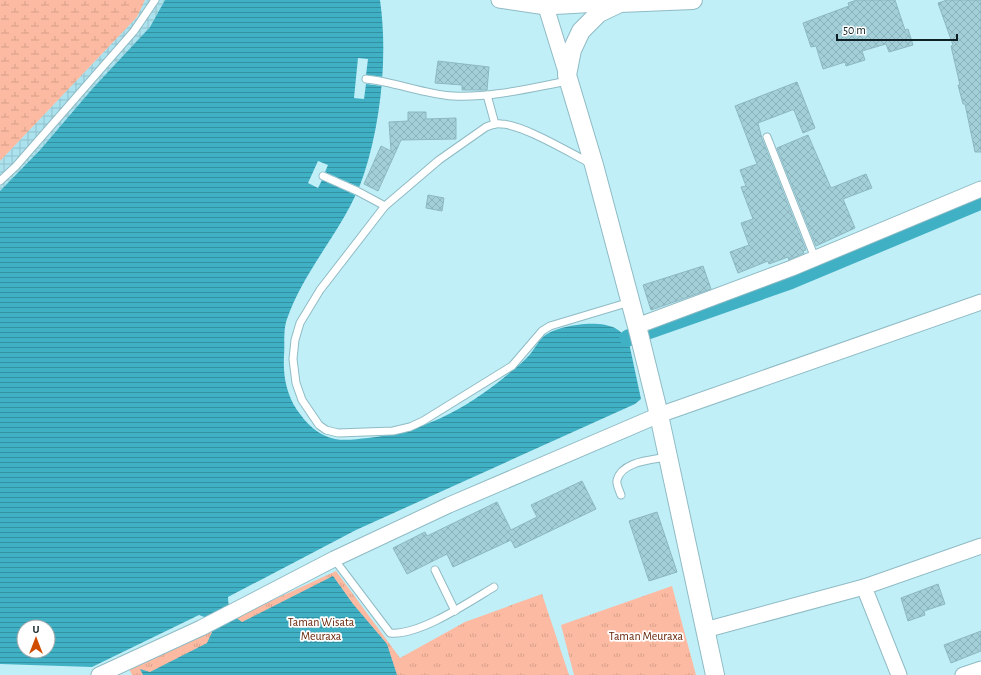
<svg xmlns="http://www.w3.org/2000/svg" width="981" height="675" font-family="'Alegreya Sans',sans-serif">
  <defs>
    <pattern id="industrial-grid" width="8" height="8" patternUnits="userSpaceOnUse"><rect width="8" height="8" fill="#ace2ee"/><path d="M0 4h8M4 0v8" fill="none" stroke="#93c2cc"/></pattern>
    <pattern id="wetland-marsh" width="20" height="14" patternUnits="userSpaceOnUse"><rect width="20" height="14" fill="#fcbaa2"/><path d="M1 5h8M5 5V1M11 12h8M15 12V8" fill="none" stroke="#d7a08b"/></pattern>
    <pattern id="park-tufts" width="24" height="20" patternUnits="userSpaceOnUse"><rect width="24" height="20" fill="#fcbaa2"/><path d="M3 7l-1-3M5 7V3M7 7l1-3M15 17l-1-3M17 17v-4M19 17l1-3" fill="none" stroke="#d7a08b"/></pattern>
    <pattern id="water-rules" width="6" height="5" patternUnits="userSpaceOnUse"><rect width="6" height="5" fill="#40b1c5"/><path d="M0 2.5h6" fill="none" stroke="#3490a0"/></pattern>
    <pattern id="building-cross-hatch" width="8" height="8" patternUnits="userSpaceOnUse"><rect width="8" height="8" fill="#a3cfd9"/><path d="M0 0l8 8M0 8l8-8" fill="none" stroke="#8bb1ba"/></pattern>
  </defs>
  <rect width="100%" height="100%" fill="#c1eff8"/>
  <path fill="url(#industrial-grid)" d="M145,0h20l-15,27 -57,61 -53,62 -40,41v-30l137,-144z"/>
  <path fill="url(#wetland-marsh)" d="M0,0h145l-8,17 -137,144z"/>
  <g fill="url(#park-tufts)">
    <path d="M336,571l64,87 65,-36 77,-28 27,81h-437l-4,-8z"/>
    <path d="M672,586l24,89h-122l-13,-50z"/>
  </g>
  <path fill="url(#water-rules)" fill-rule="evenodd" d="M165,0h215c8,55 1,122 -16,174 -17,52 -59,93 -77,145 -4,11 -2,25 -3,37 -1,19 2,37 13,54 10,14 20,25 38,29 10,2 22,0 33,-1 54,-6 97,-28 139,-63 8,-7 18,-14 24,-22 4,-5 8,-13 13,-17 14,-11 54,-17 71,-8 4,2 9,7 13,10l13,61 -6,5 -279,126 -128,67c0,12 5,19 14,25l91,-46 20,28 34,40 10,31h-254l-3,-6 10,3 57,-29 6,-13 -6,-12 -8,-3 -107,52 -92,-3v-473l40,-41 53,-62 57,-61zM24,627h24v24h-24z"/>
  <g fill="#c1eff8">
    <path d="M358,58l10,1 -2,16 18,2 -2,9 -16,-2 -2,15 -10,-1z"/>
    <path d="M318,161l10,4 -3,7 34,15 -4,8 -33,-15 -4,8 -10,-5z"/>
  </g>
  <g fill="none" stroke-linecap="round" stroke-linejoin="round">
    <path stroke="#40b1c5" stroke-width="17" d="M628,338l162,-57 191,-80"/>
  </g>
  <g fill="url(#building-cross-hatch)" stroke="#8cb8c1">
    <path d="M857,0h38l10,30 3,-1 5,16 -24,7 -3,-8 -24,7 3,9 -19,6 -1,-4 -22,7 -7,-23 -5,1 -8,-24 46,-17 -1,-3z"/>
    <path d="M947,0h34v152h-6l-10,-48h-2l-5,-19h2l-9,-39 2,-1 -15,-42z"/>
    <path d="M438,61l51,6 -2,23h-25v-5l-27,-2z"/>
    <path d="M797,82l18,46 -12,5 -9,-23h-2l-34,13 4,16 44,111 -3,1 1,2 -15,7 -1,-3 -19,7 -1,-3 -30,12 -8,-21 19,-7 -8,-22 12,-4 -12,-32 5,-1 -6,-16 17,-6 -22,-58z"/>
    <path d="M408,112h18v7l30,-1v21l-55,1 -23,51 -14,-7 17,-38 10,5 -2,-29 19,-1z"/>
    <path d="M808,135l23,53 35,-14 6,14 -29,11 12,29 -39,18 -39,-98z"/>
    <path d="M428,195l16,3 -2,13 -16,-3z"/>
    <path d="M703,266l8,23 -60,21 -8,-25z"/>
    <path d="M582,481l14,28 -81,39 -4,-8 -58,27 -6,-13 -40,20 -14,-26 32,-16 2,4 70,-34 14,28 26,-13 -6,-12z"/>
    <path d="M657,512l20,60 -28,9 -20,-60z"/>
    <path d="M938,584l7,20 -21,7 1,4 -17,6 -7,-23z"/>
    <path d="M981,631v20l-30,12 -7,-18z"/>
  </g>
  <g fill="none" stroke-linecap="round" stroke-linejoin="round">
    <defs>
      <g id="service">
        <path d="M366,79c29,3 58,15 87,17 39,2 77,-8 115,-15"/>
        <path d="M487,95l8,29"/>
        <path d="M767,137l48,121"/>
        <path d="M590,163c-20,-10 -68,-39 -89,-39 -5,-1 -10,1 -15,3l-47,33 -54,46 -65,84 -20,33 -5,17 -2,19 3,24 6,17 17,25 7,5 12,3 55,-2 17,-4 13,-6 89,-55 30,-35 8,-5 80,-24"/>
        <path d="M323,176l34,15 28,15"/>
        <path d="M0,181l16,-15 118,-135 21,-31"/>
        <path d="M621,495c-2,-5 -5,-11 -4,-15 5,-19 35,-20 50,-23"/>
        <path d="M334,559l56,74c29,3 79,-31 104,-46"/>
        <path d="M435,570l20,41"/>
      </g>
      <g id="minor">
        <path d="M499,0l47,7 72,-4"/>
        <path d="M546,7l21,68"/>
        <path d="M637,326l155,-58 189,-79"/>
        <path d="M864,587l35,88"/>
        <path d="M705,630l159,-43 117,-41"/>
        <path d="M99,675l102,-47 133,-69 115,-54 210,-90 322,-113"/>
        <path d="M963,675l18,-6"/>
      </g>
      <path id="tertiary" d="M693,0l-73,3 -21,10 -18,18 -9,19 -5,25 27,90 45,169 20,81 56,260"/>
    </defs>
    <use href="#service" stroke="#8fbbc4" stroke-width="9"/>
    <use href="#minor" stroke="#8fbbc4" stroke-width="17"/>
    <use href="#tertiary" stroke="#8fbbc4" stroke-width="20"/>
    <use href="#service" stroke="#fff" stroke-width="7"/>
    <use href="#minor" stroke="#fff" stroke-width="15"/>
    <use href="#tertiary" stroke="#fff" stroke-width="18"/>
  </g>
  <g text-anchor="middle" stroke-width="3.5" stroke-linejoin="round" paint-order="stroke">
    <g font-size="12" fill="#621e00" stroke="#fff">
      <text x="321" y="626">Taman Wisata<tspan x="321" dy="14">Meuraxa</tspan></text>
      <text x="646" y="640">Taman Meuraxa</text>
    </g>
  </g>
  <g transform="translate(36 639)"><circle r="19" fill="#ffffff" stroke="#9fa6a7"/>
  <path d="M0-3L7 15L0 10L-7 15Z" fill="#d04c03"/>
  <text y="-6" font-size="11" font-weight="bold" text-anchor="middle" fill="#0e2023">U</text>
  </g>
  <path d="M837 34v6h120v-6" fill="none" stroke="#0e2023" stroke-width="2"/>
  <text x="843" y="34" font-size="12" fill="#0e2023" stroke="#ffffff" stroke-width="3" paint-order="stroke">50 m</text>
</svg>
